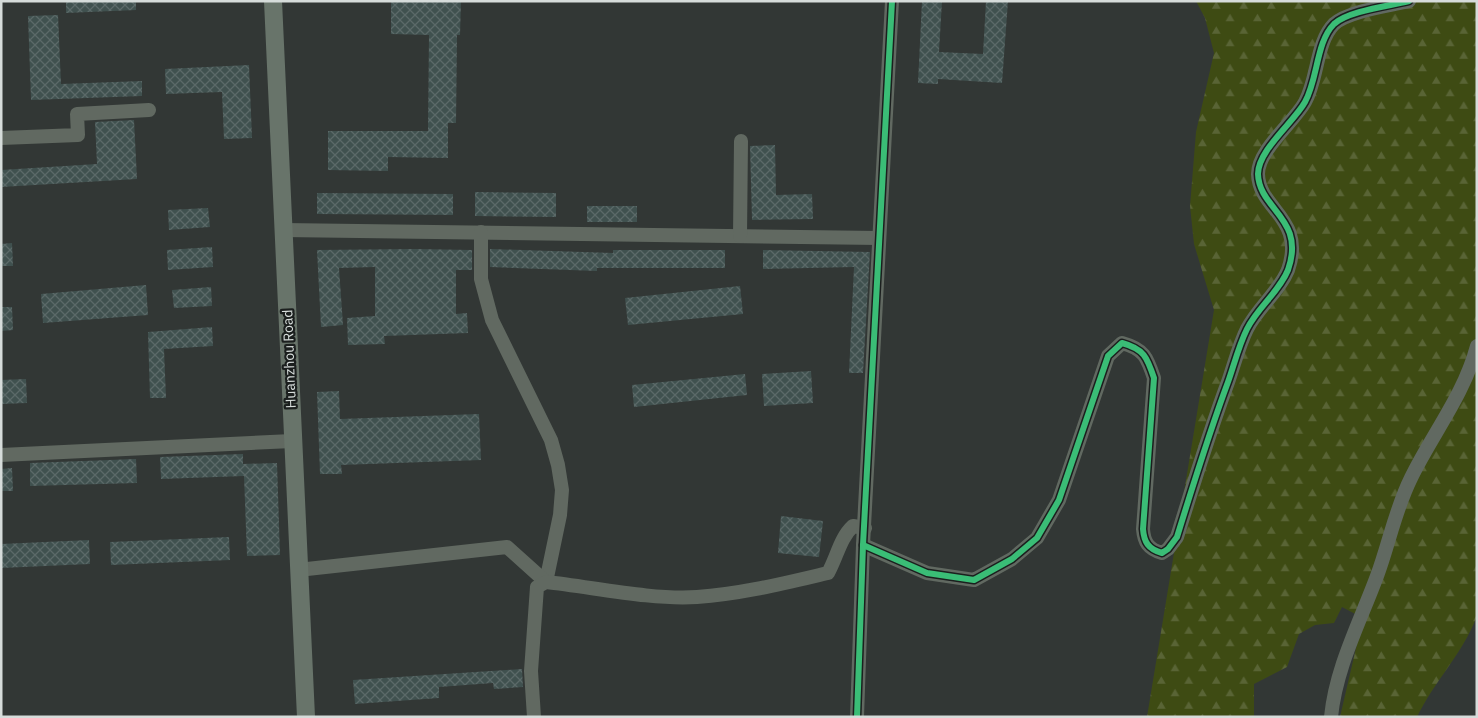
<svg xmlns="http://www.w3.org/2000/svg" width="1478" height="718" font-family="'IBM Plex Sans',sans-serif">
  <defs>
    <pattern id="forest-firs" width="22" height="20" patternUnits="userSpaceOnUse" patternTransform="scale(1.25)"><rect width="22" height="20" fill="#3e4b13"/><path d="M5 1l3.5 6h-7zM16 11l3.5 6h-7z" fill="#596435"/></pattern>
    <pattern id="building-cross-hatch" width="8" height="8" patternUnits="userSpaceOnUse" patternTransform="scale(1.25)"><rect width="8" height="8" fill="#40514f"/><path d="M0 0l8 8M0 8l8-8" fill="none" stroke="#5b6968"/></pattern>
  </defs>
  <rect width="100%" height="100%" fill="#323735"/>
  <path fill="url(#forest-firs)" d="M1196,1h281v615c-15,39 -42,64 -60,101h-77l23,-99 -21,-11 -8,16 -19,2 -16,9 -12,33 -33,17v33h-107l67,-407 -20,-66 -4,-38 6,-74 18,-79 -9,-35z"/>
  <g fill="url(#building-cross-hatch)">
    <path d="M66,1h70v9l-70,3z"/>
    <path d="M391,1h70l-1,34h-3l-1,88h-8v35l-60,-1v14l-60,-1v-39h100l1,-96 -38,-1z"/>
    <path d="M922,1h20l-3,51 44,2 3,-53h22l-6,82 -64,-4v5l-20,-1z"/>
    <path d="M58,15l3,69 81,-3v15l-111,4 -3,-84z"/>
    <path d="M249,65l3,73 -28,1 -2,-47 -56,2 -1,-25z"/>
    <path d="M134,120l3,59 -136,8v-17l96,-6 -2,-42z"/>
    <path d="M775,145l1,50 36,-1 1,25 -61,1 -2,-74z"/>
    <path d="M475,192l81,1v24l-81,-1z"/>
    <path d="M317,193l136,1v21l-136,-1z"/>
    <rect x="587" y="206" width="50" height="16"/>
    <path d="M208,208l2,19 -41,3 -1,-20z"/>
    <path d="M12,243l1,23h-12v-22z"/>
    <path d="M212,247l1,20 -45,3 -1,-20z"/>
    <path d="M415,249l57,1v20h-16v44l11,-1 1,20 -84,3 1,8 -37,1 -1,-27 28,-2v-49l-36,1 4,57 -22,2 -4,-77z"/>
    <path d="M490,249l123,4v-3h112v18h-128v3l-107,-4z"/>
    <path d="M763,250l107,2 -7,121h-14l5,-106 -91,2z"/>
    <path d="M146,285l2,30 -105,8 -2,-29z"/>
    <path d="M740,286l3,28 -115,11 -3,-27z"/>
    <path d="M211,287l1,19 -38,2 -2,-18z"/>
    <path d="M1,307h11l1,23 -12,1z"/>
    <path d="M212,327l1,19 -49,3 2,49h-16l-2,-66z"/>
    <path d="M811,371l2,32 -49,3 -2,-32z"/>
    <path d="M745,374l2,21 -113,12 -2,-22z"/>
    <path d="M26,379l1,24 -26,1v-24z"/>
    <path d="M339,391l1,28 139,-5 2,46 -140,5 1,9h-22l-3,-82z"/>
    <path d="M243,454v10l34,-1 3,92 -33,1 -3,-80 -83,3 -1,-22z"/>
    <path d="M136,459l1,24 -107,3v-23z"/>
    <path d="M12,468l1,23h-12v-22z"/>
    <path d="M781,516l42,5 -4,36 -41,-4z"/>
    <path d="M229,537l1,23 -119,5 -1,-23z"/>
    <path d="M89,540l1,24 -89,4v-24z"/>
    <path d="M522,669l1,18 -29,2 -1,-6 -54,4v11l-84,6 -2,-24z"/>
  </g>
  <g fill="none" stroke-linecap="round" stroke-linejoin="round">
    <g stroke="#616961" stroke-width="14">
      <path d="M1,138l77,-3 -1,-21 72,-4"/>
      <path d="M283,230l596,8"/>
      <path d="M481,232v47l11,41 59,120 7,25 4,25 -2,25 -14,67"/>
      <path d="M740,236l1,-95"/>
      <path d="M1,455l291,-14"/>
      <path d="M863,545l64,28 47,7 38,-21 25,-21 22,-38 49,-144 14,-13c22,6 25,14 32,35l-11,151c1,13 5,20 19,24l6,-4 9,-12c16,-52 32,-104 51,-155 6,-17 11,-37 19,-53 11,-22 32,-37 41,-59 18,-52 -29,-60 -30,-96 0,-24 36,-52 47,-72 13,-23 11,-60 29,-78 14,-13 55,-18 75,-23"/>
      <path d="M298,570l209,-23 39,35"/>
      <path d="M534,717l-3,-46 6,-84 9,-5c47,5 105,18 151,15 45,-3 88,-14 131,-24 9,-16 12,-35 25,-47l12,2"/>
      <path d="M857,717l6,-172 29,-544"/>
      <path d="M1331,717c5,-50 29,-95 46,-141 12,-32 18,-66 34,-98 22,-45 53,-83 66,-132"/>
    </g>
    <path stroke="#68746a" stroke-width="18" d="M273,1l33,716"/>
    <defs>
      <g id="cycleway">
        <path d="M863,545l64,28 47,7 38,-21 25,-21 22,-38 49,-144 14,-13c22,6 25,14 32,35l-11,151c1,13 5,20 19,24l6,-4 9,-12c16,-52 32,-104 51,-155 6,-17 11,-37 19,-53 11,-22 32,-37 41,-59 18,-52 -29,-60 -30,-96 0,-24 36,-52 47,-72 13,-23 11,-60 29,-78 14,-13 55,-18 75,-23"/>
        <path d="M857,717l6,-172 29,-544"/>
      </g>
    </defs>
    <use href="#cycleway" stroke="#1b1f1e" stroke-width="9"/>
    <use href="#cycleway" stroke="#3abd76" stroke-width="6"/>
  </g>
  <g text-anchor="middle" stroke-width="4.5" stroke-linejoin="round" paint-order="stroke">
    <g font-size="14" fill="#d6dcda" stroke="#1b1f1e">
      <text transform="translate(289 359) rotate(-92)" y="5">Huanzhou Road</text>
    </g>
  </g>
  <rect width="1478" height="718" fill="none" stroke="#d6dcda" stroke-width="5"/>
</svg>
